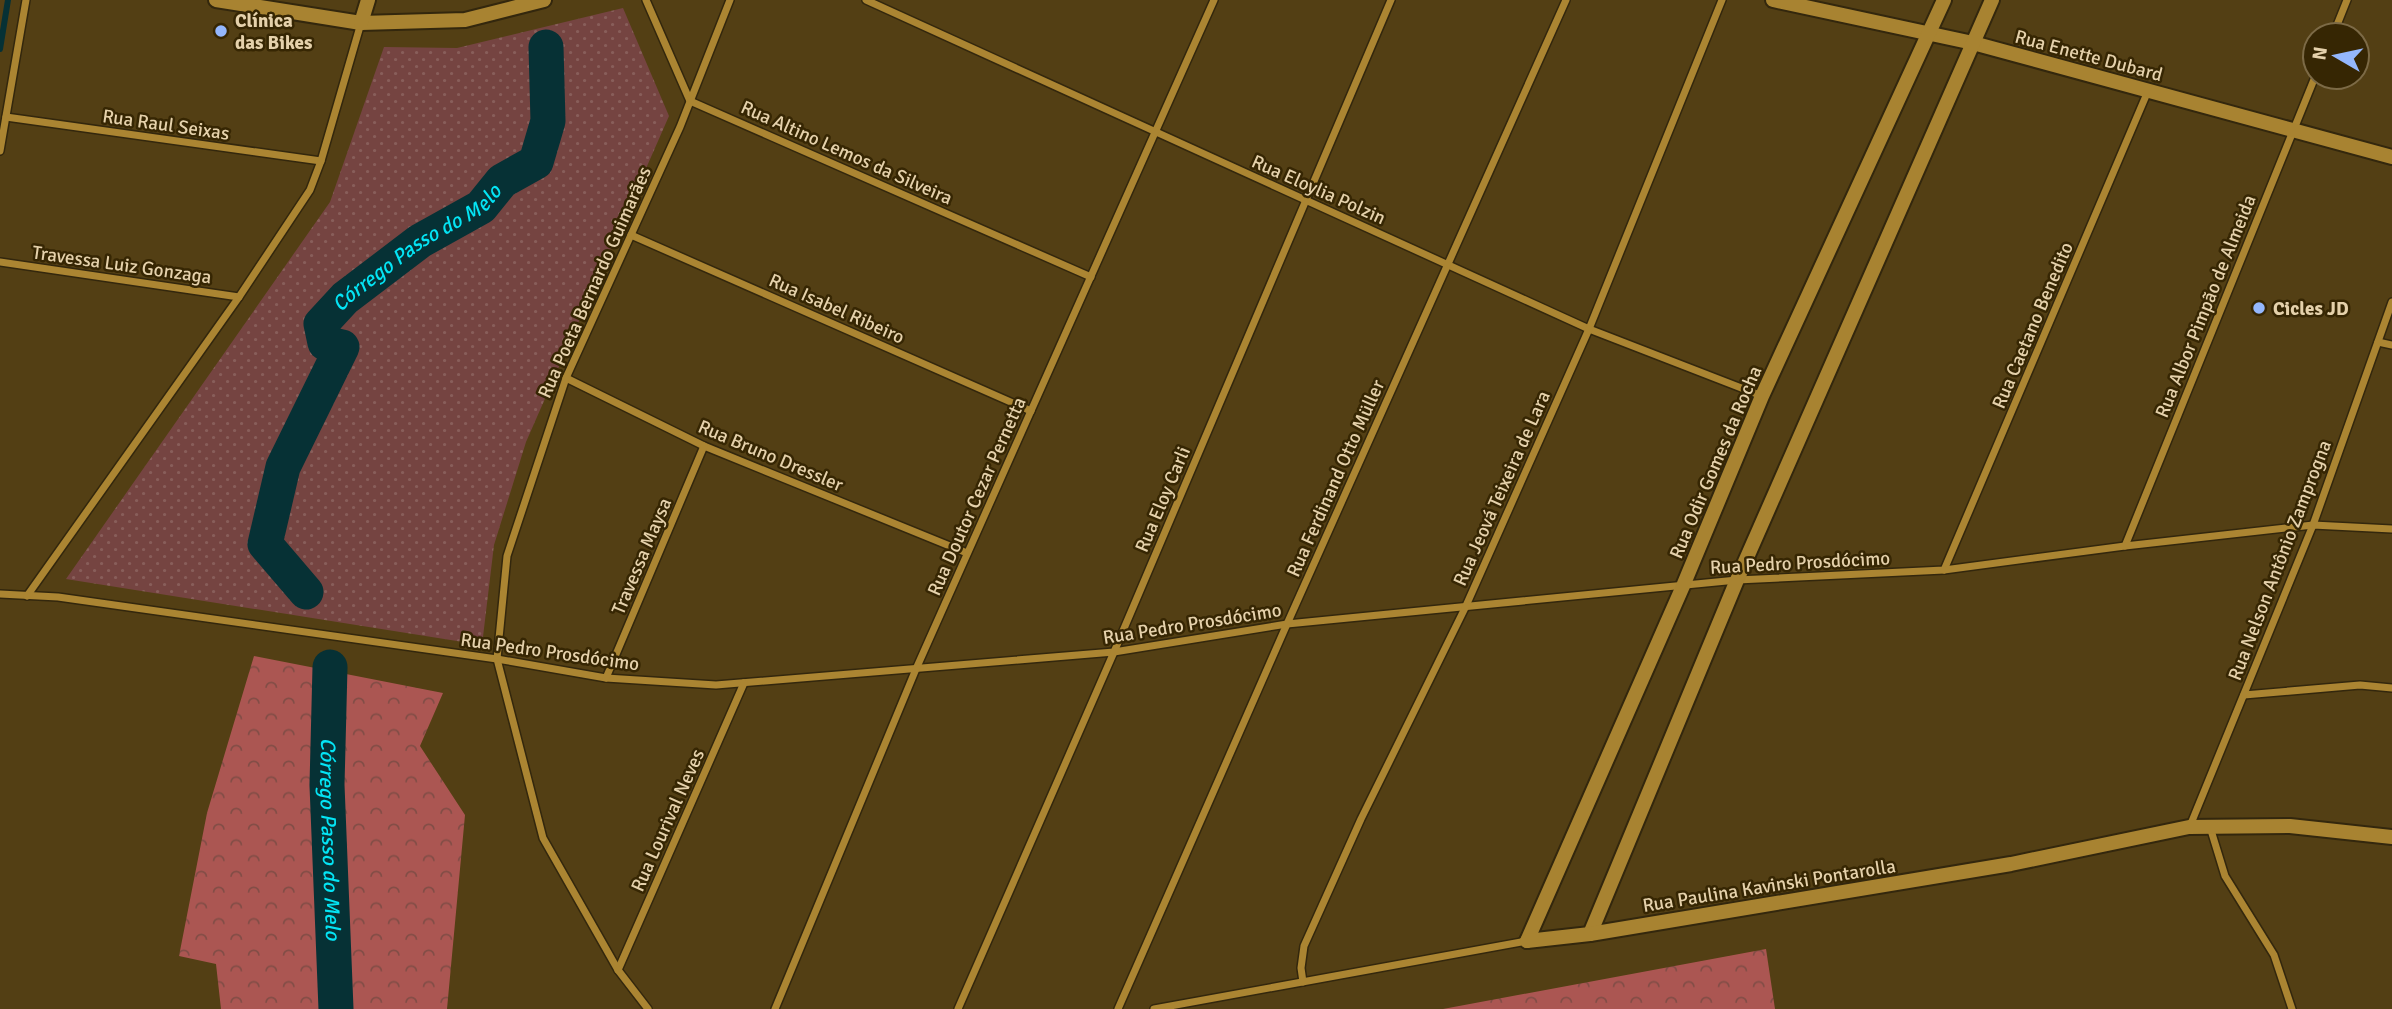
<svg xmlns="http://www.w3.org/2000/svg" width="2392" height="1009" font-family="Signika,sans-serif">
  <defs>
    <pattern id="forest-crowns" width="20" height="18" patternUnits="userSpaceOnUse" patternTransform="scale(1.75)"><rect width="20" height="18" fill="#ab5652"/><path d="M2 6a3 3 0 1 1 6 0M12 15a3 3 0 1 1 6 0" fill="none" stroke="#824d46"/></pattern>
    <pattern id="park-dots" width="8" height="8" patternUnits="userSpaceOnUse" patternTransform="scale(1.75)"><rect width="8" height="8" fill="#754441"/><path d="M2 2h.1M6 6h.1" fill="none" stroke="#885e5a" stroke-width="1.8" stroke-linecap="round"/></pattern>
  </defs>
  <rect width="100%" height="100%" fill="#533f14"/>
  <g fill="url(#forest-crowns)">
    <path d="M254,656l189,37 -23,53 45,69 -18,194h-226l-5,-45 -37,-8 28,-143z"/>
    <path d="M1766,949l9,60h-332z"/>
  </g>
  <path fill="url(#park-dots)" d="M623,8l46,108 -143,326 -32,103 -12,100 -416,-66 264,-377 54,-155 73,1z"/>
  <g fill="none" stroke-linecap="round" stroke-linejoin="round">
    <path stroke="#063135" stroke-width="6" d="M0,49l8,-49"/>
    <g stroke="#063135" stroke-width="35">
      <path id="s1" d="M306,592l-41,-48 18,-77 59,-120 -17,-4 -4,-19 24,-26 75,-57 61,-34 21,-26 34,-19 12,-41 -2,-74"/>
      <path id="s2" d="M330,667l-3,118 9,224"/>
    </g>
    <defs>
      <g id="street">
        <path d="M646,0l44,101 401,176"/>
        <path d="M866,0l723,329 173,67"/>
        <path d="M2333,35l14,-35"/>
        <path d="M6,117l315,44"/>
        <path d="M0,151l26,-151"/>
        <path d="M631,235l400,176"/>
        <path d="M0,262l239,35"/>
        <path d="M2378,342l14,3"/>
        <path d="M566,378l138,68 263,107"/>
        <path d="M2125,546l190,-469"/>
        <path d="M1944,570l204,-479"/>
        <path d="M0,594l58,3 439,62 109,19 110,7 398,-33 173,-28 450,-44 207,-10 181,-24 188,-21 79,4"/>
        <path d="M27,596l212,-299 71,-107 11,-29 40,-138"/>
        <path d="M606,678l98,-232"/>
        <path d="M2244,695l116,-10 32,3"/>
        <path d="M2190,826l123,-301 79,-223"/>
        <path d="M2210,827l15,49 49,79 18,54"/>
        <path d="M618,970l126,-287"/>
        <path d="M1303,982l-2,-14 3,-22 57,-127 104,-211 124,-279 133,-329"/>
        <path d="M648,1009l-30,-39 -75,-132 -46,-179 10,-103 59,-178 114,-251 50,-127"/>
        <path d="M775,1009l141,-340 298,-669"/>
        <path d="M958,1009l156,-357 277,-652"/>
        <path d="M1118,1009l169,-385 279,-624"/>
        <path d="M1154,1009l373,-68"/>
      </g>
      <g id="secondary">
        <path d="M216,0l145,23 104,-3 79,-20"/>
        <path d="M1773,0l200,43 419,114"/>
        <path d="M361,23l7,-23"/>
        <path d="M1590,934l147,-354 255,-580"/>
        <path d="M1527,941l156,-355 79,-190 182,-396"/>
        <path d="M1527,941l63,-7 421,-70 178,-37 101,-1 102,11"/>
      </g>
    </defs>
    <use href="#street" stroke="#33270d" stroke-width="10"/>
    <use href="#secondary" stroke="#33270d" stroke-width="18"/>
    <use href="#street" stroke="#ab8532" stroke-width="7"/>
    <use href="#secondary" stroke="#a88331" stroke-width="14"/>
  </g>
  <g fill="#94b7fd" stroke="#362603" stroke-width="2.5">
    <circle cx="221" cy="31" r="7"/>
    <circle cx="2259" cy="308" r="7"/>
  </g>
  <g text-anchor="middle" stroke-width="5" stroke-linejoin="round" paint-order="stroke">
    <g font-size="19" font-weight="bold" fill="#e5d1ab" stroke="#362603" text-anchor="start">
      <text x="235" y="27">Clínica<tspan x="235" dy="22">das Bikes</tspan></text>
      <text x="2273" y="315">Cicles JD</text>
    </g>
    <g font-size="19" fill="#e5d1ab" stroke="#362603">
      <text transform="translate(2089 55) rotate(15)" y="7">Rua Enette Dubard</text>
      <text transform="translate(166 124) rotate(8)" y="7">Rua Raul Seixas</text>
      <text transform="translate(847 152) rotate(24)" y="7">Rua Altino Lemos da Silveira</text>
      <text transform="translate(1319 189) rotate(24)" y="7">Rua Eloylia Polzin</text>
      <text transform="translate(122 264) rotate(8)" y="7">Travessa Luiz Gonzaga</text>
      <text transform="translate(594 282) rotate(-66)" y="7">Rua Poeta Bernardo Guimarães</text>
      <text transform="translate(2205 306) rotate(-68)" y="7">Rua Albor Pimpão de Almeida</text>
      <text transform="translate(837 308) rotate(24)" y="7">Rua Isabel Ribeiro</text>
      <text transform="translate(2032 325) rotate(-67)" y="7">Rua Caetano Benedito</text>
      <text transform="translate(771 455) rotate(23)" y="7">Rua Bruno Dressler</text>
      <text transform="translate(1715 462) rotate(-67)" y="7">Rua Odir Gomes da Rocha</text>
      <text transform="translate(1335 478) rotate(-66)" y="7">Rua Ferdinand Otto Müller</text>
      <text transform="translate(1501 488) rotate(-66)" y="7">Rua Jeová Teixeira de Lara</text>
      <text transform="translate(976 496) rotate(-66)" y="7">Rua Doutor Cezar Pernetta</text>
      <text transform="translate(1162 499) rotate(-67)" y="7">Rua Eloy Carli</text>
      <text transform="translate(641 556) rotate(-67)" y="7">Travessa Maysa</text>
      <text transform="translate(2279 560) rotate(-69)" y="7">Rua Nelson Antônio Zamprogna</text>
      <text transform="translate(1800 562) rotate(-3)" y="7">Rua Pedro Prosdócimo</text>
      <text transform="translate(1192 623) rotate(-9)" y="7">Rua Pedro Prosdócimo</text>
      <text transform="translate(550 651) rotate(8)" y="7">Rua Pedro Prosdócimo</text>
      <text transform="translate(667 820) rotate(-66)" y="7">Rua Lourival Neves</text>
      <text transform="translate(1769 885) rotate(-9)" y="7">Rua Paulina Kavinski Pontarolla</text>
    </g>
    <g font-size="21" font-style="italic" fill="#04e4f4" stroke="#362603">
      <text dy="7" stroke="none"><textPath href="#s1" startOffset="436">Córrego Passo do Melo</textPath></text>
      <text dy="7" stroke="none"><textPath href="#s2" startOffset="172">Córrego Passo do Melo</textPath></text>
    </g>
  </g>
  <g transform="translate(2336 56) rotate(279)"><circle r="33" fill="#362603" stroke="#7c6a46" stroke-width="2"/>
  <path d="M0-5L12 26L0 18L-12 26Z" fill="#94b7fd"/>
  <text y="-10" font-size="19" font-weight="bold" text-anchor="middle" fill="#e5d1ab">N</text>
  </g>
</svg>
